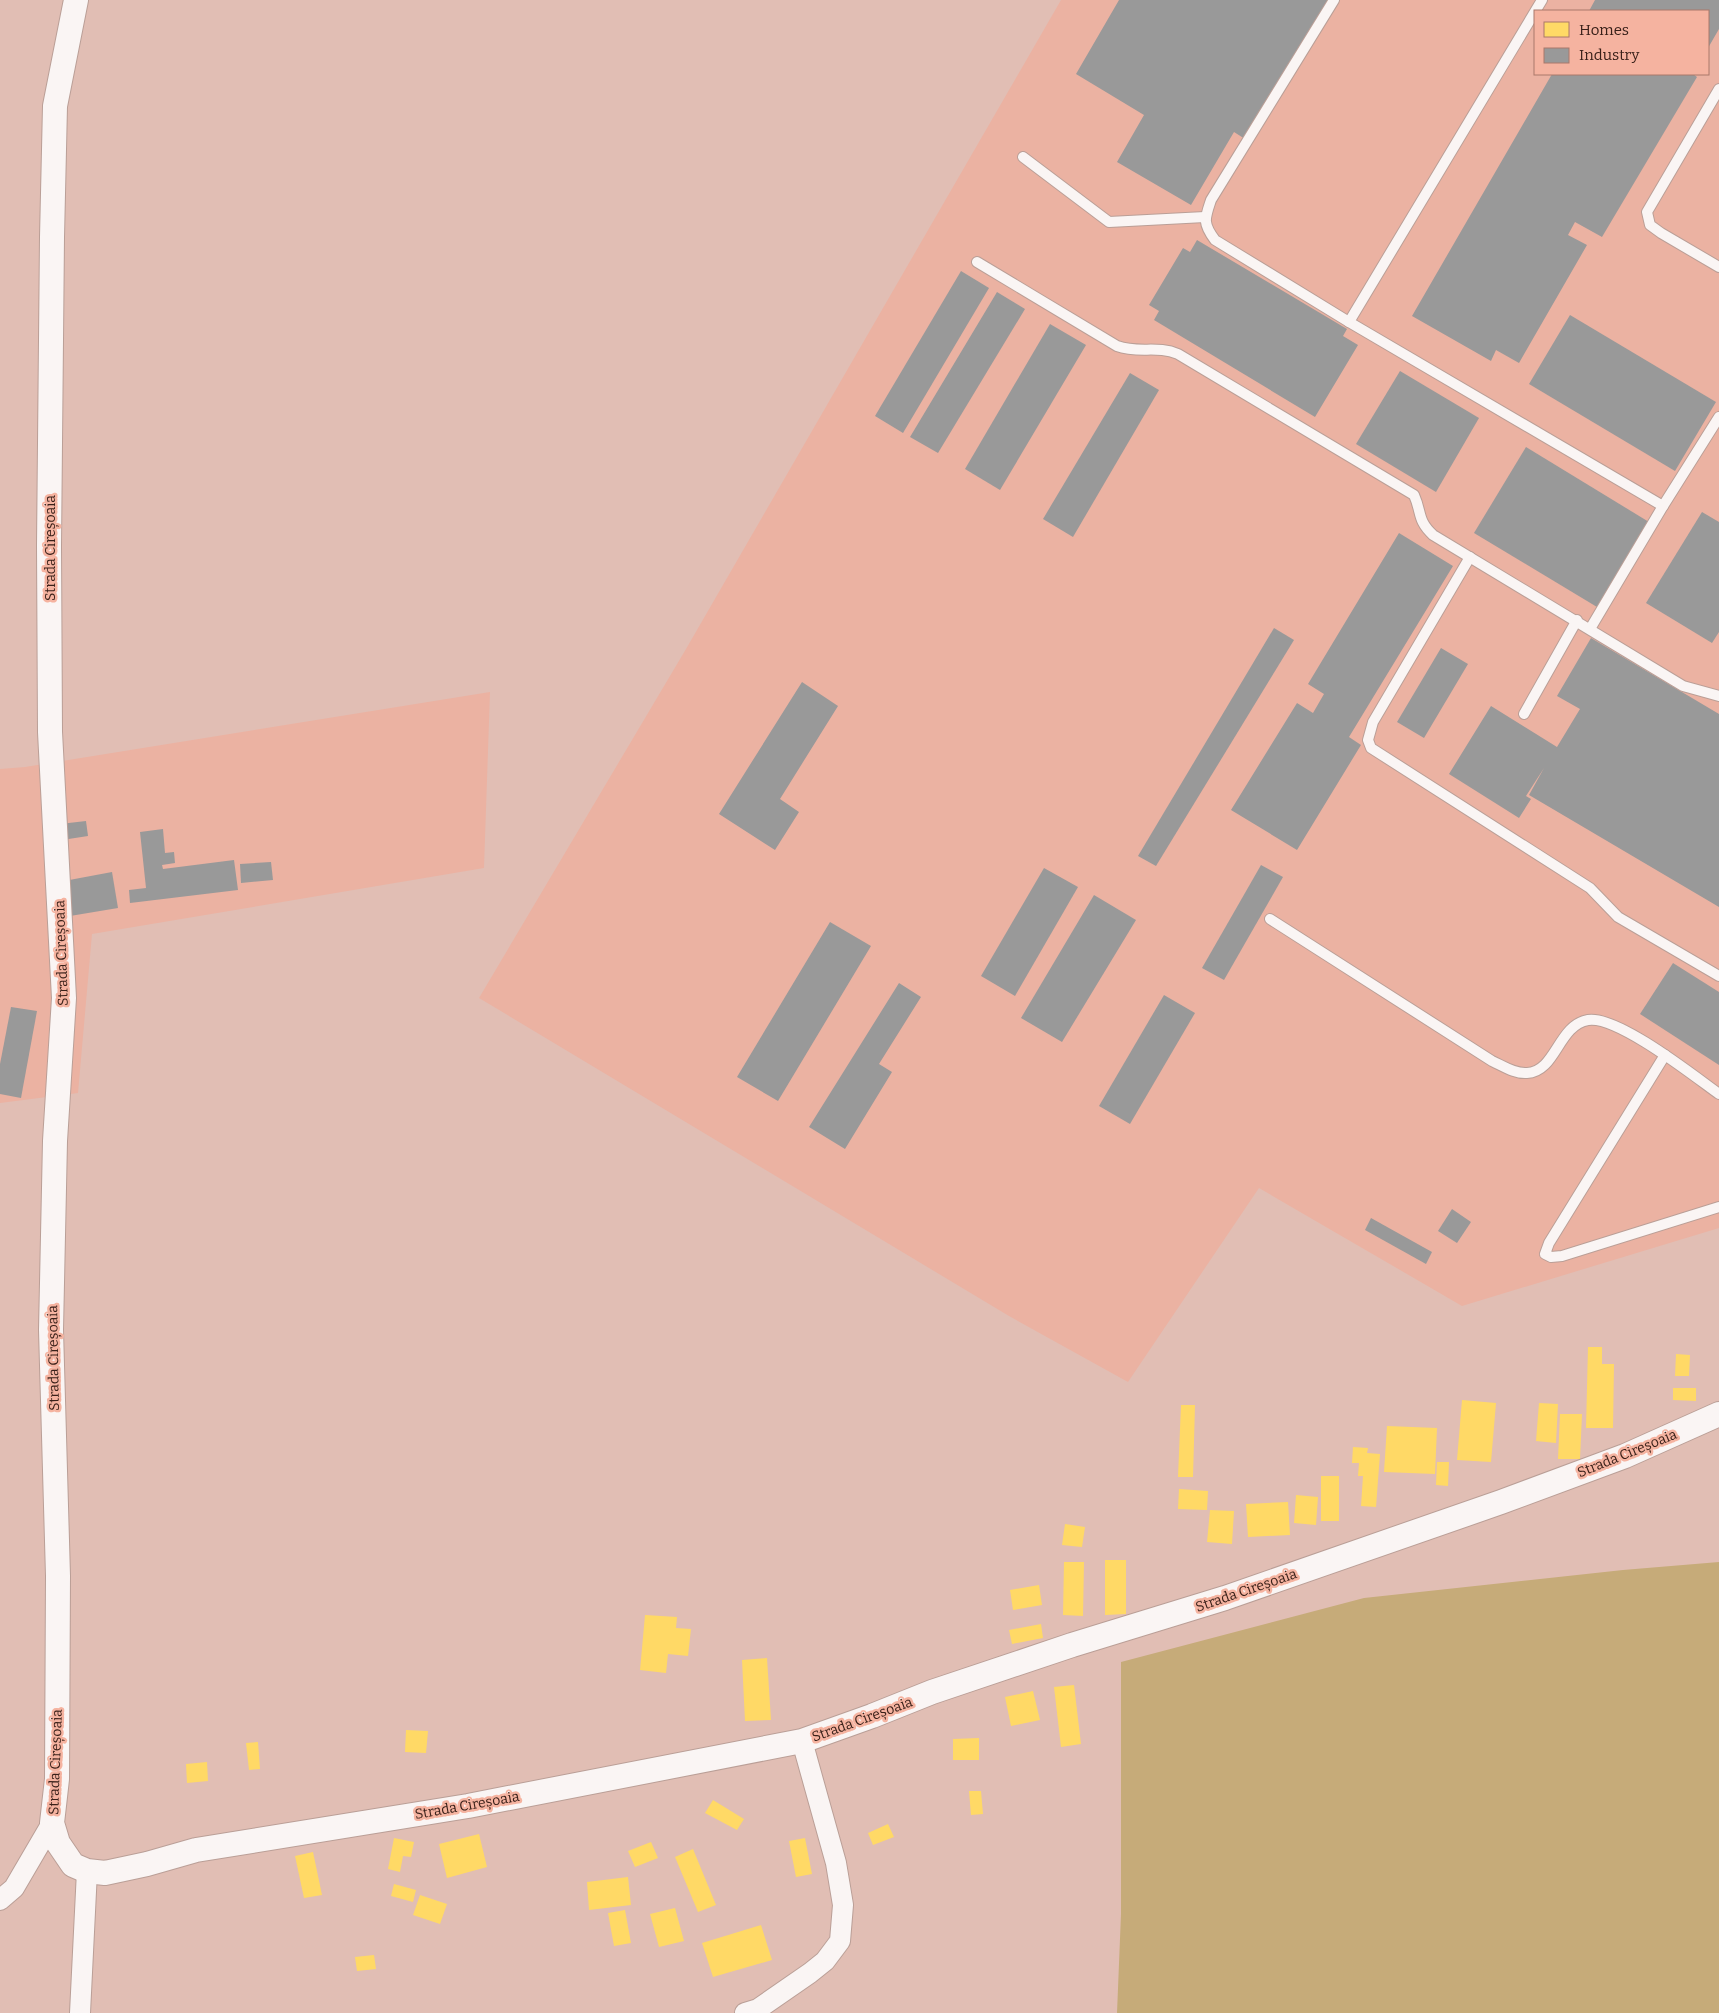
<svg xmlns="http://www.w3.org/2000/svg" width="1719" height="2013" font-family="Bitter,serif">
  <rect width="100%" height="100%" fill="#e1beb4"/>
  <g fill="#ebb2a2" fill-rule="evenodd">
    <path d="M1061,0h658v1228l-257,78 -203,-118 -131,194 -119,-66 -530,-318 207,-349zM1535,11h173v63h-173z"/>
    <path d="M490,692l-6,176 -392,66 -14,159 -78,10v-334l25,-2z"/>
  </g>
  <path fill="#c6ab79" d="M1719,1562v451h-602l4,-99v-252l243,-64 259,-28z"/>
  <g fill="#ffd966">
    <path d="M1588,1347h14v17h12l-1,64h-27z"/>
    <path d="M1676,1354l14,1 -1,21h-14z"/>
    <path d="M1673,1388h23v13l-23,-1z"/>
    <path d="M1462,1400l34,3 -5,59 -34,-2z"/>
    <path d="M1539,1403l19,1 -2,39 -20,-2z"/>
    <path d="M1181,1405h14l-2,72h-15z"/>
    <path d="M1560,1414h22l-2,45h-22z"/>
    <path d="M1387,1426l50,2 -2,46 -51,-2z"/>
    <path d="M1353,1447l15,1 -1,5 13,1 -4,53 -15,-1 2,-30h-5l1,-13h-7z"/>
    <path d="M1437,1462h12l-1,24 -12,-1z"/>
    <rect x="1321" y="1476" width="18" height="45"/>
    <path d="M1179,1489l29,2 -1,19 -29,-1z"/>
    <path d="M1296,1495l22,2 -2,28 -22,-2z"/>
    <path d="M1288,1502l2,33 -42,2 -2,-33z"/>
    <path d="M1210,1510l24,1 -2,33 -25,-2z"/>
    <path d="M1065,1524l20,3 -3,20 -20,-2z"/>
    <path d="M1105,1560h21v54l-21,1z"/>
    <path d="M1064,1562h20l-1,54 -20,-1z"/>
    <path d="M1039,1585l3,20 -29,5 -3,-20z"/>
    <path d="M645,1615l32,2 -1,11 15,1 -3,27 -20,-2 -2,19 -26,-3z"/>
    <path d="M1041,1624l2,14 -31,6 -3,-14z"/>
    <path d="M767,1658l4,62 -26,1 -3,-61z"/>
    <path d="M1074,1685l7,59 -20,3 -7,-60z"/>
    <path d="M1033,1691l7,29 -29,6 -6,-29z"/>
    <path d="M406,1730l22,1 -2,22 -21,-1z"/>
    <path d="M979,1738v22h-26v-21z"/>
    <path d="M258,1742l2,27 -11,1 -3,-27z"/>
    <path d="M207,1762l1,19 -21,2 -1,-19z"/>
    <path d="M969,1791h12l2,23 -12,1z"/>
    <path d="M713,1800l31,19 -7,11 -32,-17z"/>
    <path d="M888,1824l6,13 -21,8 -5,-12z"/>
    <path d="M479,1834l8,33 -40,11 -8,-34z"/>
    <path d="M394,1838l20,4 -3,15 -8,-1 -3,16 -12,-3z"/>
    <path d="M805,1838l7,36 -16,3 -7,-36z"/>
    <path d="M651,1842l7,16 -23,9 -7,-16z"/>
    <path d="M693,1849l23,56 -18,7 -23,-55z"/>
    <path d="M313,1852l9,43 -18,3 -9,-42z"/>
    <path d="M628,1877l3,28 -42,5 -2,-28z"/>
    <path d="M394,1884l22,6 -3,12 -22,-6z"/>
    <path d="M420,1895l27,9 -7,20 -27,-9z"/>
    <path d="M675,1908l9,33 -25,6 -9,-33z"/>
    <path d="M625,1910l6,33 -17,3 -6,-33z"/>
    <path d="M761,1925l11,35 -59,17 -11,-34z"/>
    <path d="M374,1955l2,14 -19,2 -2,-14z"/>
  </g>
  <g fill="#999">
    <path d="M1119,0h209l-83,139 -11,-7 -43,73 -74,-43 27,-47 -68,-41z"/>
    <path d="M1595,0h124v29l-11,19v-37h-119z"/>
    <path d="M1552,74h141l4,3 -95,160 -27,-15 -7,13 19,10 -68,118 -23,-13 -5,11 -79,-45z"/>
    <path d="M1197,240l150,89 -4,7 15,9 -43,72 -161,-97 5,-9 -10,-6 34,-57 7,4z"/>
    <path d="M961,271l28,17 -86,145 -28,-17z"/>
    <path d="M997,292l28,17 -87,144 -28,-16z"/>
    <path d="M1570,315l146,87 -41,69 -146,-87z"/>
    <path d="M1050,324l36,21 -86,145 -35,-21z"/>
    <path d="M1400,371l79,47 -43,74 -80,-48z"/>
    <path d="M1130,373l29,17 -86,147 -30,-18z"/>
    <path d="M1526,447l123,75 -52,85 -123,-74z"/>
    <path d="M1702,512l17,10v110l-7,11 -66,-40z"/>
    <path d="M1399,533l54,33 -104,171 12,8 -64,105 -66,-40 66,-107 16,10 11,-19 -16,-10z"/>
    <path d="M1274,628l20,12 -138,226 -18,-10z"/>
    <path d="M1591,638l128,76v193l-190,-112 15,-27 -18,28 5,3 -12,19 -70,-44 42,-68 66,41 23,-38 -23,-13z"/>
    <path d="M1441,648l27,16 -44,74 -27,-16z"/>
    <path d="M802,682l36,24 -58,93 19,13 -24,38 -56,-36z"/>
    <path d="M86,821l2,15 -26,4 -2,-16z"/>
    <path d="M163,829l2,24 9,-1 1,11 -13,2 1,4 71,-9 4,30 -108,13 -1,-13 17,-2 -6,-56z"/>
    <path d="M271,862l2,18 -32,3 -1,-19z"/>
    <path d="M1261,865l22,12 -59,103 -22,-12z"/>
    <path d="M1044,868l34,19 -63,109 -34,-20z"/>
    <path d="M112,872l6,36 -48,8 -6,-35z"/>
    <path d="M1094,895l42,25 -74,122 -41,-24z"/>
    <path d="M830,922l41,24 -93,155 -41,-24z"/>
    <path d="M1673,963l46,29v73l-79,-51z"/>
    <path d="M899,983l22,14 -42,67 13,8 -47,77 -36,-22z"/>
    <path d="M1164,995l31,18 -65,111 -31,-18z"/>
    <path d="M11,1007l26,4 -16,87 -21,-4v-30z"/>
    <path d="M1452,1209l19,13 -14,21 -19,-12z"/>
    <path d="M1371,1218l61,34 -6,12 -61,-34z"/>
  </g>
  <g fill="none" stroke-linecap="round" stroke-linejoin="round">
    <defs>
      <g id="service">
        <path d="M1334,0l-123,200c-6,18 -9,23 4,40l134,82 314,184"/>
        <path d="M1719,89l-72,123 3,13 11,8 58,34"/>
        <path d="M1023,157l86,65 96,-5"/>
        <path d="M977,262l140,84c22,8 40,-1 61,8l236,141c8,18 3,25 19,40l250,151 36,10"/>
        <path d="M1349,322l193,-322"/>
        <path d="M1470,557l-97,165 -5,18 3,8 219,140 28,29 101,59"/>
        <path d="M1590,629l73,-123 56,-89"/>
        <path d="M1524,714l53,-94"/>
        <path d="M1270,919l222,142c11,5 23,13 35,12 29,-1 31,-48 61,-53 29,-5 106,56 131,74"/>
        <path d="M1665,1055l-116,188 -4,11 6,3 11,-1 157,-49"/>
      </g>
      <g id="minor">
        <path d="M0,1900l14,-12 38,-65"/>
        <path d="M80,2013l7,-142"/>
        <path d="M745,2013l13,-4 52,-36 15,-12 15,-20 3,-36 -7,-42 -34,-122"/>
      </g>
      <path id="tertiary" d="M76,0l-21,106 -3,131 -3,309 1,186 14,266 -9,143 -4,189 7,246 -1,203 -5,44 6,20 15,22 14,6 18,2 42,-9 49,-14 272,-44 334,-65 70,-25 60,-24 140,-47 153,-47 276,-96 124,-46 94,-42"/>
    </defs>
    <use href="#service" stroke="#ba9f97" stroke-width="12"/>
    <use href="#minor" stroke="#ba9f97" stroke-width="22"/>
    <use href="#tertiary" stroke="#ba9f97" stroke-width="26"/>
    <use href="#service" stroke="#faf5f4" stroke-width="10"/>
    <use href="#minor" stroke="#faf5f4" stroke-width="20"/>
    <use href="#tertiary" stroke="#faf5f4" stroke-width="24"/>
  </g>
  <g text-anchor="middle" stroke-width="5" stroke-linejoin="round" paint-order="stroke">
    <g font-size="14" fill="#392019" stroke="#f5b3a0">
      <text transform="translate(50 548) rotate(-90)" y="5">Strada Cireșoaia</text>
      <text transform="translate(61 953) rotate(-92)" y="5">Strada Cireșoaia</text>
      <text transform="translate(53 1358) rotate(-91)" y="5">Strada Cireșoaia</text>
      <text transform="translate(1627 1453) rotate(-22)" y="5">Strada Cireșoaia</text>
      <text transform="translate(1246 1590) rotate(-19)" y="5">Strada Cireșoaia</text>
      <text transform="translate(862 1719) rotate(-20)" y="5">Strada Cireșoaia</text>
      <text transform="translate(55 1762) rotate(-88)" y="5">Strada Cireșoaia</text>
      <text transform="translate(467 1805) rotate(-10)" y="5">Strada Cireșoaia</text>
    </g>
  </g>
  <rect x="1534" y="10" width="175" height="65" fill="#f5b3a0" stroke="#aa786a"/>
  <rect x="1544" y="22" width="25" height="15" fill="#ffd966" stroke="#aa786a"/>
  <text x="1579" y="35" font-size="15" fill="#392019">Homes</text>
  <rect x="1544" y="48" width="25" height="15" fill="#999999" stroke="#aa786a"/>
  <text x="1579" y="60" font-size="15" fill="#392019">Industry</text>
</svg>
